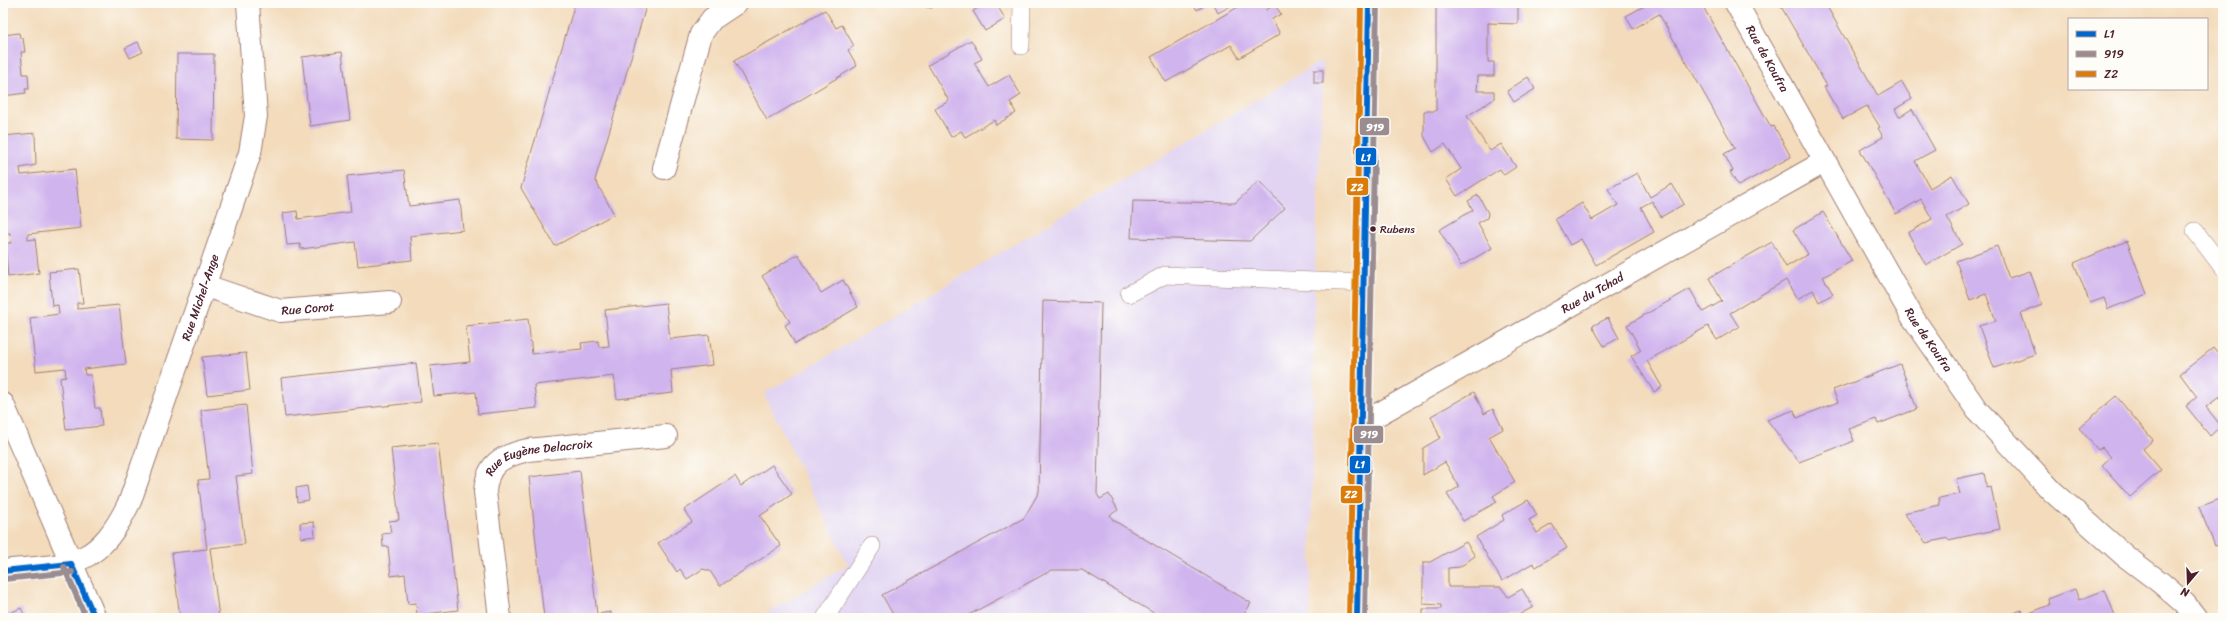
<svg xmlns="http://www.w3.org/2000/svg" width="2226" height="621" font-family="Sriracha,sans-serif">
  <rect width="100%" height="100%" fill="#fdfcf7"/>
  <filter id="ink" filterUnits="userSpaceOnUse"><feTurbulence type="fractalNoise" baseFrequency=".025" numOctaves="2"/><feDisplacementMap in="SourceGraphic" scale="8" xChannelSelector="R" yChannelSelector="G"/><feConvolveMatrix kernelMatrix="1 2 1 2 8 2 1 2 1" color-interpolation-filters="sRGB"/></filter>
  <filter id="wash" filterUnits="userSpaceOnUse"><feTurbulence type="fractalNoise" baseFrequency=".012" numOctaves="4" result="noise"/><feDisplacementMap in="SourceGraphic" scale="16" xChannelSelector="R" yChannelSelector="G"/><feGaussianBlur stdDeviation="0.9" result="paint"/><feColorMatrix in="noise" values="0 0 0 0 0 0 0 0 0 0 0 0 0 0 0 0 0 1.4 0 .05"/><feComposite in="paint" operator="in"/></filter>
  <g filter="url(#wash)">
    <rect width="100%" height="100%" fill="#f3dbbb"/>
    <path fill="#e1d4f3" d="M1323,60v10h-9v13h9l-8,177 -5,358h-552l90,-53 -84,-171z"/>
    <g id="blocks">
      <g fill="#d0b4ee">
        <path d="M575,3h72l-52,177 19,34 -59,32 -34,-58z"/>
        <path d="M908,3h25l-1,5z"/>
        <path d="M987,3h9l9,16 -20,12 -12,-20z"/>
        <path d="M1193,3h16l-12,7z"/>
        <path d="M1212,3h24l-18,10z"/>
        <path d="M1245,3h18l3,7 9,-5 6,9 -9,5 8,15 -41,24 -8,-13 -65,37 -15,-25z"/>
        <path d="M1436,3h82v21l-30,-1v39h6v14h-16l-1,15h17v8l-27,17 23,35 11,-7 15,23 -12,8 -4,-6 -43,27 -11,-17 15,-10 -16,-25 -12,8 -9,-16v-25h12z"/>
        <path d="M1650,3h18l1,2 4,-2h28l70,124 3,-1 17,31 -53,29 -8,-14 3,-1 -9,-17 11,-6 -76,-134 -26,15 -7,-13z"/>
        <path d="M1779,3h46l53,93 24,-14 10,17 -17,10 4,8 13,-8 23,41 -20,11 15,27 22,-13 17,29 -22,13 15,27 -36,21 -18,-32 24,-14 -11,-20 -25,15 -36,-64 23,-13 -5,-9 2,-1 -13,-21 -24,13 -19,-32 3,-1z"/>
        <path d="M825,10l11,18 6,-3 12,21 -6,4 9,16 -90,54 -33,-59z"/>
        <path d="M19,33l1,5h3l2,14h-4l2,22h5l1,15h-4l1,4 -23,3v-61z"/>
        <path d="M971,40l11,19 -8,4 15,24 20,-12 12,20 -11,7 6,11 -20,12 -2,-5 -29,17 -4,-6 -10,6 -16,-28 14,-8 -21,-36z"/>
        <path d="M138,42l5,10 -13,6 -5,-10z"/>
        <path d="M342,52l8,68 -40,6 -8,-69z"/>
        <path d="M177,54h37l-1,86 -37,-1z"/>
        <rect x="1314" y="70" width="9" height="13"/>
        <path d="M1528,77l7,12 -21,13 -7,-11z"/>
        <path d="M35,133l1,32 -16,3 1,7 54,-6 6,59 -53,6v6l7,-1 4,34 -31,4 -3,-34h6l-1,-10 -7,1v-98z"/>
        <path d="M404,170l5,36 51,-6 3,30 -53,6 2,24 -54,6 -3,-24 -54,7 -1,-5 -13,1 -4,-32 14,-2 1,8 53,-7 -4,-36z"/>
        <path d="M1637,173l13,24 22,-13 12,20 -23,13 -9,-16 -11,6 13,25 -58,33 -15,-26 -11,6 -15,-26 27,-16 10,17 26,-15 -10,-16z"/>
        <path d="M1259,181l26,27 -35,33 -119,-3 2,-37 102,2z"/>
        <path d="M1478,195l10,18 -1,5 -9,5 14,25 -31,18 -22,-36 34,-20 -5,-9z"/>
        <path d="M1823,212l29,49 -29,16 10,17 -14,8 -6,-12 -16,9 -11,-19 -56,33 9,14 -22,13 -9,-14 -61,35 15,26 -8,5 -23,-36 10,-6 -14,-25 63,-36 13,23 19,-11 -13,-23 63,-36 14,25 22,-13 -15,-24z"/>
        <path d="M2127,241l20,53 -39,15 -4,-11 -14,5 -16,-40z"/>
        <path d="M1997,246l12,32 21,-7 12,34 -21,8 14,41 -41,14 -15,-42 17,-5 -10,-27 -16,6 -14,-39z"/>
        <path d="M798,254l23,39 22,-13 15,27 -63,37 -10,-19 5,-3 -28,-46z"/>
        <path d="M79,269l4,34h-6v6l42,-4 7,59 -42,5 1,6h6l4,33h5l2,18 -36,4 -6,-52 6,-1 -1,-9 -29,3 -6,-53 29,-4 -1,-9 -6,1 -3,-34z"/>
        <path d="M1043,301l58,2 -4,191 3,5 9,-5 9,16 -8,5 3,5 138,83 -9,15h-80l-80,-48h-30l-89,48h-68l-13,-23 142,-77 15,-26z"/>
        <path d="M666,303l4,36 39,-4 4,30 -42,5 2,23 -56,6 -3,-23 -80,9 3,23 -59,6 -2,-22 -42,4 -4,-30 40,-4 -4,-36 62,-7 4,35 50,-5 -1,-6 17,-2 1,6 10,-1 -4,-36z"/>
        <path d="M1608,318l11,20 -15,8 -12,-20z"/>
        <path d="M2213,348l10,12v34l-17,13 15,19 -11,10 -24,-30 11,-9 -17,-23z"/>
        <path d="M246,353l4,37 -43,5 -5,-38z"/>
        <path d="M416,363l5,39 -136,15 -4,-39z"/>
        <path d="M1900,364l17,45 -39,15 -2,-5 -27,10 5,12 -55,21 -32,-42 27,-10 3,8 41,-16 -5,-12z"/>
        <path d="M1474,392l10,22 9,-5 10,20 -14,8 26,45 -22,14 4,6 -34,19 -16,-27 12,-7 -14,-25 -22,13v-27l17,-10 -9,-22z"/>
        <path d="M2116,396l37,44 -10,9 18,21 -31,27 -28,-32 9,-8 -9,-10 -4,3 -19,-22z"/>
        <path d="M246,405l7,69 -17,2 9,68 -35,4 9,69 -39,1 -8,-65 35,-4 -9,-69 11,-1 -8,-69z"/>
        <path d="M438,443l20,167 -41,5 -1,-12 -8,1 -3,-30 -14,2 -3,-30 -5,1 -1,-13 9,-1 -2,-12 10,-1 -8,-72z"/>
        <path d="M772,465l20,29 -32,22 21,30 -61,40 -10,-15 -7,-2 -16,10 -7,-10 -3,3 -19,-29 34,-21 -8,-12 51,-34 6,10z"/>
        <path d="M580,471l17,143 14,-2v6h-67l-15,-141z"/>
        <path d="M1984,473l3,15 4,-1 9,42 -52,11v-2l-22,5 -22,-30 36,-8 -1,-7 21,-4 -4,-15z"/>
        <path d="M307,486l2,14 -12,2 -1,-14z"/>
        <path d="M2223,498v45l-8,3 -16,-39z"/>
        <path d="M1528,500l9,15 -8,5 8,13 15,-9 15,24 -31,19 -3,-4 -31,18 -26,-44 28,-17 -2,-5z"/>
        <path d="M314,522l1,14 -14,2 -1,-15z"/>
        <path d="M1466,542l9,14 -15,11 -12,1v19h53l7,10 14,-8 11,18 -16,9h-12v2h-82v-9h18v-4l-18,-1v-42h7z"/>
        <path d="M2075,589l4,11 26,-10 11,28h-110l-1,-1 16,-7 2,6 26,-11 -1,-6z"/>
        <path d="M21,608l5,10h-23v-2z"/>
      </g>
    </g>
  </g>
  <g filter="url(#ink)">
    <use href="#blocks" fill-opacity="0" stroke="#9e7d73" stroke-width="1"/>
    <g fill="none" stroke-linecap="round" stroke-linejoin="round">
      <defs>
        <g id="service">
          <path d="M1021,46l1,-43"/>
          <path d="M2195,231l28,37"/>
          <path d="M1129,294l36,-19 199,8"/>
          <path d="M825,618l47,-72"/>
        </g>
        <g id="minor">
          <path id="s1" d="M1736,3l177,315 64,92 75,81 73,65 36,27 24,21 11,14"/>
          <path d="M664,168l37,-134 11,-15 24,-16"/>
          <path id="s2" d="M206,286l74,25 110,-9"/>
          <path d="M3,404l92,214"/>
          <path id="s3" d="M1361,424l463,-262"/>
          <path id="s4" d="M3,571c68,-7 94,-1 127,-70l120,-348 6,-37 -8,-113"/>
          <path id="s5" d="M500,618l-15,-126c2,-29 17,-36 43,-42l138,-14"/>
        </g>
        <path id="secondary" d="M1357,618l12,-615"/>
      </defs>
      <use href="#service" stroke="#9e7d73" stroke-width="18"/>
      <use href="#minor" stroke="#9e7d73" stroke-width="24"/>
      <use href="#secondary" stroke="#9e7d73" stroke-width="24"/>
      <use href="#service" stroke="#fff" stroke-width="17"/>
      <use href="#minor" stroke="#fff" stroke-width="22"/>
      <use href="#secondary" stroke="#fee3d2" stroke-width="22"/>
      <defs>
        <g id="bus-1">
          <path d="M71,564l24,54"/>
          <path d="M3,571l68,-7"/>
          <path d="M1357,618l12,-615"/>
        </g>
        <g id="bus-2">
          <path d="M64,567l22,51"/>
          <path d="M4,579l68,-7"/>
          <path d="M1365,618l12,-615"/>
        </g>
        <path id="bus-3" d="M1349,618l12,-615"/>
      </defs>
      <use href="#bus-1" stroke="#fdfcf7" stroke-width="9"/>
      <use href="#bus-2" stroke="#fdfcf7" stroke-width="9"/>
      <use href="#bus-3" stroke="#fdfcf7" stroke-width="9"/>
      <use href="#bus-1" stroke="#06c" stroke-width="6"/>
      <use href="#bus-2" stroke="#9b8c90" stroke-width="6"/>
      <use href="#bus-3" stroke="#db7b09" stroke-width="6"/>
    </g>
  </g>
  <circle fill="#4a1f2b" stroke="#fdfcf7" stroke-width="1.5" cx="1373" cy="229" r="3.5"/>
  <g text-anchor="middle" stroke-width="4" stroke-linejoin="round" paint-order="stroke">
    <g font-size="11" fill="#4a1f2b" stroke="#fdfcf7" text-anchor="start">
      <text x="1380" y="233">Rubens</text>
    </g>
    <g font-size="12" fill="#4a1f2b" stroke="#fdfcf7">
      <text dy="4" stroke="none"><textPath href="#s1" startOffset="64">Rue de Koufra</textPath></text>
      <text dy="4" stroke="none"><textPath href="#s3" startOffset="266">Rue du Tchad</textPath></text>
      <text dy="4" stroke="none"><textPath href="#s4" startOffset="372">Rue Michel-Ange</textPath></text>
      <text dy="4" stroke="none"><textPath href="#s2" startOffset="106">Rue Corot</textPath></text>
      <text dy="4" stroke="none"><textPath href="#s1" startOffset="388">Rue de Koufra</textPath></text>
      <text dy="4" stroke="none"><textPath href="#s5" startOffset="201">Rue Eugène Delacroix</textPath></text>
    </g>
  </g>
  <g stroke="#fdfcf7" stroke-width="1.5">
    <rect x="1359" y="117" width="31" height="19" rx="4" fill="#9b8c90"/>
    <rect x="1355" y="147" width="22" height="19" rx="4" fill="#06c"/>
    <rect x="1346" y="177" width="23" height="19" rx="4" fill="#db7b09"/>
    <rect x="1353" y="425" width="31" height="19" rx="4" fill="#9b8c90"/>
    <rect x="1349" y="455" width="22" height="19" rx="4" fill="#06c"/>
    <rect x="1340" y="485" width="23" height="19" rx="4" fill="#db7b09"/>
  </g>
  <g font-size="11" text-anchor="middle" font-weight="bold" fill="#fff">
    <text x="1375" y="131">919</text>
    <text x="1366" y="161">L1</text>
    <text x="1357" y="191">Z2</text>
    <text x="1369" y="438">919</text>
    <text x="1360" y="468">L1</text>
    <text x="1351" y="498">Z2</text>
  </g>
  <rect width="2226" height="621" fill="none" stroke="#fdfcf7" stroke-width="16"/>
  <rect x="2068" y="18" width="140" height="72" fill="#fdfcf7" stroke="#b5a4a5"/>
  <rect x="2076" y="31" width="20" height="6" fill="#0066cc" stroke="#b5a4a5"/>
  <text x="2104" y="38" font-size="12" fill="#4a1f2b">L1</text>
  <rect x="2076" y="51" width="20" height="6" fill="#9b8c90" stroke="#b5a4a5"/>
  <text x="2104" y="58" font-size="12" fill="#4a1f2b">919</text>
  <rect x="2076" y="71" width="20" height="6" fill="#db7b09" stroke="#b5a4a5"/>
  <text x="2104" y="78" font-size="12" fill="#4a1f2b">Z2</text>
  <g transform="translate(2188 583) rotate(199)" stroke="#fdfcf7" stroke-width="3" paint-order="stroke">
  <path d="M0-3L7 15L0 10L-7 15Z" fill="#4a1f2b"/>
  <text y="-6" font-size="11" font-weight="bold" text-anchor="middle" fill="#4a1f2b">N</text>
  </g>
</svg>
